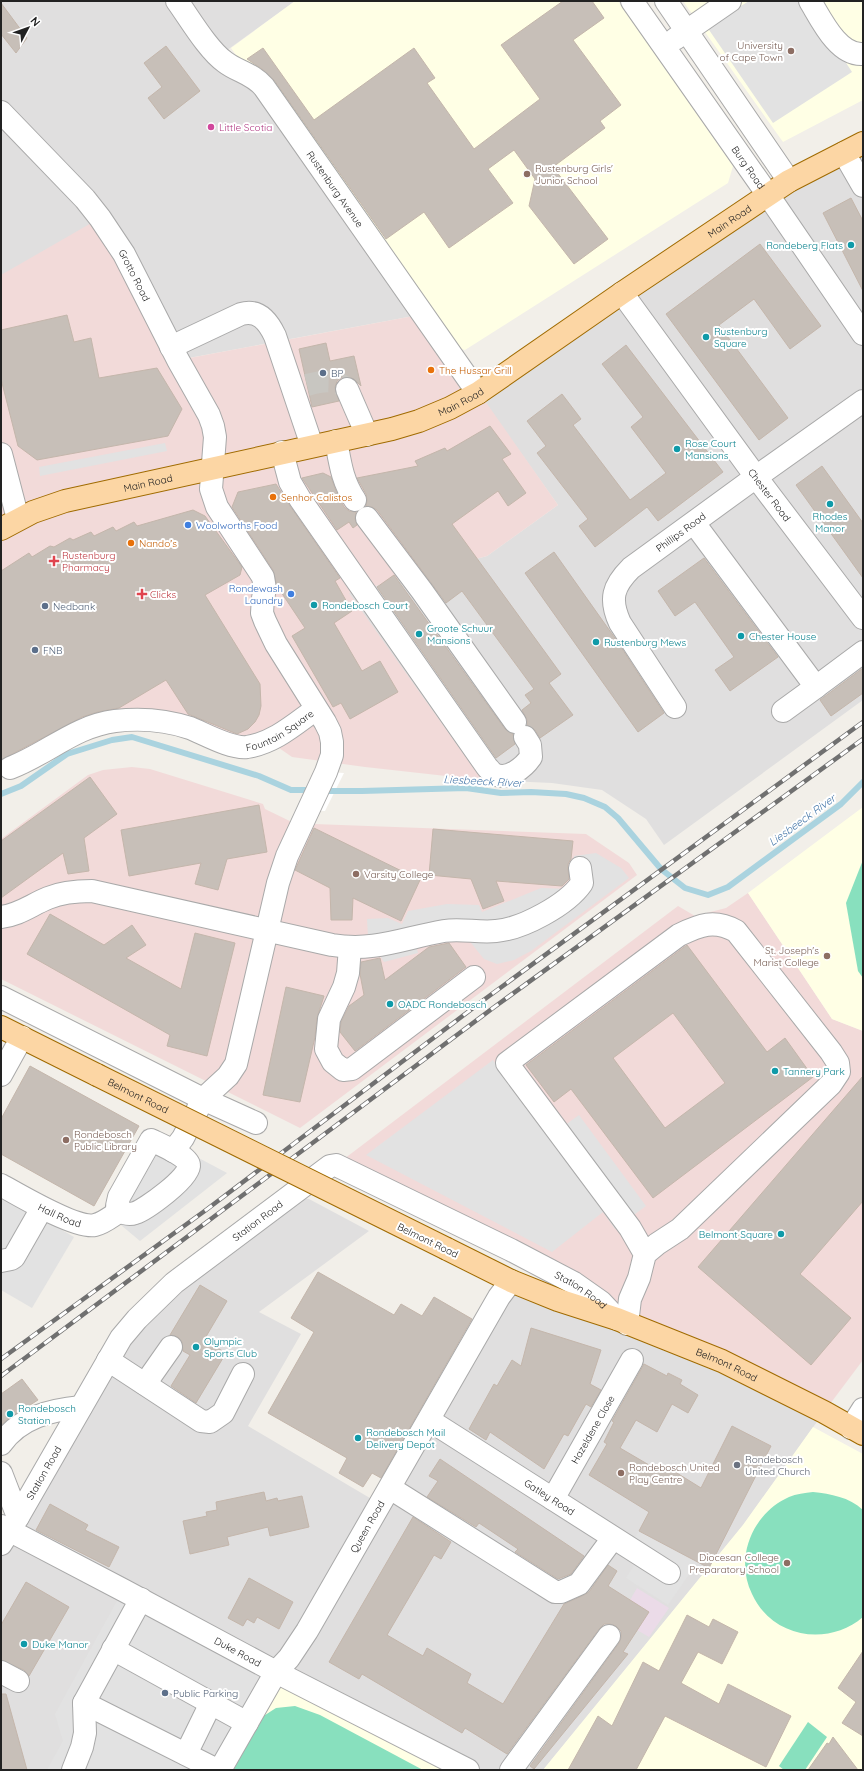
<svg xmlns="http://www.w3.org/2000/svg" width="864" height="1771" font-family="Quicksand,sans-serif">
  <rect width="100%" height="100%" fill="#f2efe9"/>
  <g fill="#e0dfdf">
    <path d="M1,1h294l-76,55 22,14 183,244 -246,46 -177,-85z"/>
    <path d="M863,143v557l-199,145 -18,-26 -44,-29 -50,-7 -70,-3 -134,-187 139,-37 71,-51 -80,-112z"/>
    <path d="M289,1196l20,3 60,32 -110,81 42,22 -53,92 132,78 131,-223 313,131 -81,113 -200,245h-75l-192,-97 -56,97h-219v-244l120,-188z"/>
  </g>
  <g fill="#f2dad9">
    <path d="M100,218l79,142 245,-46 134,191 -71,51 -138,37 133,187 -117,-13 -73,-10 -23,-16 -128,-21 -140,51v-496z"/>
    <path d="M132,767l18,2 113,35 2,5 35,17 14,-2 272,10 43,29 8,12 -337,253 -299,-149v-140l87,-64 15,-5z"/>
    <path d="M748,893l84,126 31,12v329l-39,52 -223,-110 -265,-137 342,-259 17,10 31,-8z"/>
  </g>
  <path fill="#ebdbe8" d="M637,1588l32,20 -20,29 -12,-7 12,-18 -19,-12z"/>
  <g fill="#ffffe5">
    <path d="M295,1h323l115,165 -5,17 -263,167 -18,-5 -216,-297z"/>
    <path d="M683,1h180v99l-80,42z"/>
    <path d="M863,807v224l-31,-12 -84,-126z"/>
    <path d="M813,1427l50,27v315l-320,1 200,-245z"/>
    <path d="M287,1687l162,83h-224l52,-82z"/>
  </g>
  <g fill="#88e0be">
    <path d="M863,860v118l-5,-7 -12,-68z"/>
    <path d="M813,1492c18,2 36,5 50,18v107c-35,30 -91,21 -111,-23 -18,-37 1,-81 37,-97 7,-3 16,-4 24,-5z"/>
    <path d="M295,1706l25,9 103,55h-190l29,-53 14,-9z"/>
    <path d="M808,1722l19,15 -22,33h-21l-5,-4z"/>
  </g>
  <g fill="#e2e2e2">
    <path d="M749,1h57l46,71 -79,51 -66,-96z"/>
    <path d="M165,443l2,8 -127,25 -1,-9z"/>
    <path d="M596,853l25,15 8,10 -98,73 -17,9 -17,4 -13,-5 -17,-21 -51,8 2,7 -34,9 -16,-25 -1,-18 21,-1 14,6 6,-13 39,-7 32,1 3,7 59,-24 31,1 2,-33z"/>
    <path d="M493,1060l57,76 29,-21 67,91 -31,23 -12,-17 -51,40 -186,-97z"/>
    <path d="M144,1129l83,44 -87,68 -37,-31z"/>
    <path d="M1,1195l73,42 -42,71 -31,-18z"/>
    <path d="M639,1531l58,32 -29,42 -42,-27 8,-13 35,20 11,-14 -48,-30z"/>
    <path d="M123,1590l153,82 -56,98h-173l16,-29 -8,-27z"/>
  </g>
  <path fill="#fff" d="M314,771l30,2 -19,38 -29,-1z"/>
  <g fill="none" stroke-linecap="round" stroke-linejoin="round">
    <g stroke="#aad3df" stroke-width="6">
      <path d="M322,791h40l104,-3 35,5 30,-1 35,2 18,4 21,9 13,11 43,51 24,19 23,7 20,-8 113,-83 22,-22"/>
      <path d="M1,794l20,-8 46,-32 45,-14 20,-3 127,39 32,14h22"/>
    </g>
  </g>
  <g fill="#c7bfb8" stroke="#c4b6ab" fill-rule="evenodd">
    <path d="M563,1h29l12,17 -31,22 48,65 -21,16 5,7 -52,39 55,72 -34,25 -45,-58 6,-27 -21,-29 -26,19 25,34 -64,45 -25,-36 -38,27 -112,-159 -12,-11 -15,-10 16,-11 51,72 100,-72 21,30 -8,5 47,66 66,-50 -39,-54z"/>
    <path d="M1,3l26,35 -11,15 -15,-19z"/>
    <path d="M166,46l34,45 -36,28 -16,-21 14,-11 -18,-24z"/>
    <path d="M851,198l12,23v70l-40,-78z"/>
    <path d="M760,244l61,82 -31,23 -36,-50 -35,26 69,93 -29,22 -93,-126z"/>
    <path d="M67,315l7,27 17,-4 8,40 58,-10 25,41 -14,27 -131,24 -19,-14 -17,-67v-49z"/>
    <path d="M326,343l4,18 24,-5 7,30 -7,-7 -6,-2h-6l-5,4 -2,6 4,14 -27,6 -13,-58z"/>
    <path d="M626,345l97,127 -65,49 -11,-14 -52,40 -16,-21 9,-7 -51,-66 9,-7 -19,-25 35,-27 19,25 -8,6 57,75 36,-27 -35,-46 12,-10 -41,-53z"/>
    <path d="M490,426l21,28 -9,5 24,34 -18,13 -10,-15 -46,33 109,150 -12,9 24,32 -33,23 -5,-8 -8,-5v-5l-5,-10 9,-7 -6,-8 9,-6 -72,-98 -16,12 -69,-93 -5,-3 -6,-1 1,-6 -1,-6 -9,-16 61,-12 -3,-5 30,-13 2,3z"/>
    <path d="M822,466l41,57v55l-67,-93z"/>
    <path d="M323,473l8,4 5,14 8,16 5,4 7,1 -1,7 2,6 -4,3 -4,-6 -12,8 -35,-52z"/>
    <path d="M276,484l14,22 50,72 -5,3 17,30 -18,12 28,48 18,-10 18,31 -48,27 -9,-16 -8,4 -41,-71 13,-8 -28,-42 -4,-16 -41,-63 6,-15z"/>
    <path d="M193,510l12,6 37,51 -2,8 -35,20 55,89 1,22 -2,9 -4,7 -7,7 -11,5 -49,-20 -22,-34 -47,28 -21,4 -16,5 -81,43v-189l28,-18 3,4 18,-11 4,1 16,-9 3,2 18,-8 3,4 19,-9 3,4 18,-9 3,4z"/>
    <path d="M554,552l63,89 47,72 -26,19 -113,-159z"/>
    <path d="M704,558l74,99 -48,34 -15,-21 19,-13 -39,-55 -20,14 -17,-25z"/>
    <path d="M394,575l111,154 8,5 2,10 -19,14 -119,-171z"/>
    <path d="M863,668v25l-32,23 -11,-16z"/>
    <path d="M90,777l27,37 -33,24 5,33 -21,3 -5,-21 -62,45v-57z"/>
    <path d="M259,805l8,47 -40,7 -9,31 -23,-6 6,-21 -72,13 -8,-46z"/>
    <path d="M314,828l106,52 -19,41 -48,-23 -1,22h-21l-1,-32 -35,-18z"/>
    <path d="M433,829l140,12 -2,18 -3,5v5l1,10 -7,7 -66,-5 8,20 -21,8 -12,-30 -42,-4z"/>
    <path d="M50,914l54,31 28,-20 14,20 -20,13 55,31 14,-56 40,10 -28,113 -40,-10 3,-11 -143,-81z"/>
    <path d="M449,943l17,24 -111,84 -15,-19 1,-10 8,-16 15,-11 -4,-21 1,-12 19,-4 5,22 44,-33z"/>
    <path d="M687,945l80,107 18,-14 28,39 -160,121 -82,-109 -17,13 -28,-37zM673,1013l52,70 -60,45 -52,-70z"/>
    <path d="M286,987l38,9 -7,22 -2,19 -15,65 -37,-7z"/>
    <path d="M30,1066l109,60 -45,80 -93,-52v-35z"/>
    <path d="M863,1076v125l-63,73 51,44 -40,47 -113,-98z"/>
    <path d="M318,1272l76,43 7,-11 21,12 12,-19 38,22 -91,159 -9,-5 -9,14 -24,-14 8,-15 -79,-45 46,-81 -23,-14z"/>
    <path d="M200,1285l27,16 -23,39 22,13 -30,50 -25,-17 19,-31 -7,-4 -1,-9 -4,-5 -8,-2z"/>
    <path d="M531,1328l70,22 -11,34 11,6 -10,17 -5,-3 -18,32 -4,-2 -20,35 -54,-37 -4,8 -17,-11 25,-45 3,2 15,-26 9,6z"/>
    <path d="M644,1364l23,12 1,-3 14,7 -2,4 18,11 -10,18 -16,-9 -15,28 -21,-12 -16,28 41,24 3,-7 37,23 31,-62 39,20 -62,122 -70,-37 10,-19 -60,-37 18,-31 -3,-2 10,-20 -2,-1z"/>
    <path d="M22,1379l16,21 -27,17 -10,8v-31z"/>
    <path d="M440,1459l144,97 -13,18 -13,5 -43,-27 3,-3 -39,-26 -3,4 -49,-30 11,-16 -9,-5z"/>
    <path d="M264,1492l2,9 11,-3 1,3 24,-5 7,31 -39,9 -2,-9 -41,10 2,8 -39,9 -7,-33 24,-5 -1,-4 11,-2 -1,-8z"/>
    <path d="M50,1504l38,21 -3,5 34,17 -10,20 -73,-37z"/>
    <path d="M413,1517l38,25 -10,17 -7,-4 -47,80 36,21 4,-8 44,26 -4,9 36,21 61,-100 20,-9 5,-3 19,-27 9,6 -9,15 41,26 -26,40 5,2 -94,115 -4,-3 89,-123 2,-5v-7l-5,-5 -6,-2h-6l-5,5 -92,125 -42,-26 -3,5 -100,-59 -3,5 -30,-17z"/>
    <path d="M249,1578l44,24 -14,27 -22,-12 -3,6 -7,-4 -4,7 -15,-8z"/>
    <path d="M26,1582l43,25 -40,69 -5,-6 -23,-10v-35z"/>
    <path d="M687,1615l22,12 4,-8 25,13 -16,32 -24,-12 -17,31 38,21 9,-20 63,32 -25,51 -101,-51 -29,54h-68l30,-54 14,10 31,-64 16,9z"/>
    <path d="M863,1651v85l-21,-13 14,-21 -18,-14z"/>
    <path d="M1,1694h5l21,76h-26z"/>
    <path d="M833,1737l25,33h-50l19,-27 2,1z"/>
  </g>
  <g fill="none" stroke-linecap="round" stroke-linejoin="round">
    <path stroke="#c8c6c1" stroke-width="22" stroke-dasharray="22 11" stroke-linecap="butt" d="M307,385c15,-4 28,-7 40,4"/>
    <defs>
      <g id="minor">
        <path id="s1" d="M177,1c13,18 31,49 48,61 13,10 27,11 39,25l214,306"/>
        <path id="s2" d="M632,1l136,194 95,139"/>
        <path d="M666,1l123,180"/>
        <path d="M810,1c11,18 28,55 53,53"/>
        <path d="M675,39l55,-38"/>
        <path id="s3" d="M1,112l84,87 15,19 24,36 54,106 31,55 4,11 2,11 -4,52 6,18 46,70 2,12 -2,9 -1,15 3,8 11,23 49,78 5,10 2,10v13l-6,17 -39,84 -9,27 -42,181 -8,12 -25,23 -20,39 -10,13"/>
        <path d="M844,153l19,33"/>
        <path id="s4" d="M622,293l134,184 107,141"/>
        <path d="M171,347l70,-33c17,-5 27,7 34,22l37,110"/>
        <path d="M347,389l20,46"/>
        <path d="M336,441c4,21 6,40 19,59"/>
        <path d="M282,452l8,30 10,17 187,268c2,2 5,6 7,7 14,7 30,-7 37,-17l-1,-12 -5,-8"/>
        <path d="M1,454l17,65"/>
        <path d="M367,518l55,73 93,131"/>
        <path d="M694,523l122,164 47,-35"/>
        <path id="s5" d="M675,707l-55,-84c-11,-24 -7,-37 11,-55l125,-91 107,-76"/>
        <path d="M783,711l33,-24"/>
        <path id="s6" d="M10,768c37,-14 65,-42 105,-47 25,-3 51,-1 75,7 15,6 41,21 57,19 27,-4 48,-23 69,-38"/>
        <path d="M1,917c18,-2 30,-12 47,-19 14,-6 28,-7 44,-7l240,54c43,7 71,-7 112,-14 17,-3 34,2 52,0 26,-2 71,-26 86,-48l-2,-15"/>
        <path d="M350,947l-2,26 -4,14 -15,32 -3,30 7,13 10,8 9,-1 122,-92"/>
        <path d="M1,997l202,102 53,24"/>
        <path d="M1,1075l21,-38"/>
        <path d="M151,1140c8,4 37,16 38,25 2,12 -44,45 -54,48 -6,2 -10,1 -15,-2l-3,-5 2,-9z"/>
        <path id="s7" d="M1,1185c18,10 75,44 94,40 9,-2 17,-9 25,-14"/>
        <path d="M1,1261l10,-2 3,-2 28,-49"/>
        <path d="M627,1324l3,-25 9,-21 6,-24 12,-10 23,-15 151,-145 8,-12 -1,-9 -7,-11 -95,-121c-22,-12 -36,-6 -57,4l-172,128 123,165 15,26"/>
        <path d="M108,1360l93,61 9,1 13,-9 20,-39"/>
        <path d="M145,1384l26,-37"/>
        <path id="s8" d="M429,1420l240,153"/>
        <path d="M851,1428l12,-19"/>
        <path d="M1,1444c19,-27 50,-34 80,-37"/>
        <path d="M1,1473l17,44"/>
        <path d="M390,1488l165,104h6l18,-8 34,-46"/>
        <path id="s9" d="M553,1499l79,-139"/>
        <path id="s10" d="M1,1526l122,64 153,82 192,98"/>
        <path id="s11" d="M1,1544l17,-27 103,-179 16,-19 37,-36 156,-117 6,-1 175,85 63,33 27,19 16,17"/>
        <path d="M113,1649l134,74"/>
        <path d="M1,1672l17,9"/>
        <path d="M84,1703l133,67"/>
        <path d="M186,1754l25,-51"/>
        <path d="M73,1770l9,-23 3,-14 -1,-30 57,-104"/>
        <path id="s12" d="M220,1770l56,-98 13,-14 18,-27 192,-334 12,-16"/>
        <path d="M511,1770l98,-134"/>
      </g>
      <g id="major">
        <path id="s13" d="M1,529l32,-17 32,-11 327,-72 27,-8 31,-13 28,-15 144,-100 146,-98 21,-14 74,-38"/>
        <path d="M1,1027l96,48"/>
        <path id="s14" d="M447,1249l64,32 47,19 59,19 105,42 102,51 39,22"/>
      </g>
    </defs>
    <use href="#minor" stroke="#a9a9a9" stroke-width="24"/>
    <use href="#major" stroke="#a06b00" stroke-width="24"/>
    <use href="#minor" stroke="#fff" stroke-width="22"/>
    <use href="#major" stroke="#fcd6a4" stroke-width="22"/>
    <defs>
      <g id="rail">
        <path d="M1,1359l205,-149 279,-211 378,-277"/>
        <path d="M1,1376l492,-368 370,-269"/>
      </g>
    </defs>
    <use href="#rail" stroke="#707070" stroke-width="4.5"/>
    <use href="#rail" stroke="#fff" stroke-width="3" stroke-dasharray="9" stroke-linecap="butt"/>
    <defs>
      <g id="major-bridge">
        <path id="s15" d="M97,1075l350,174"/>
      </g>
    </defs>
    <use href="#major-bridge" stroke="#a06b00" stroke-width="24" stroke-linecap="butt"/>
    <use href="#major-bridge" stroke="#fcd6a4" stroke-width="22"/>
  </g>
  <g fill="#8d6e63" stroke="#fff" stroke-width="1.5">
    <circle cx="791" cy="51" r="4"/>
    <circle cx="527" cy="174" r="4"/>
    <circle cx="356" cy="874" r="4"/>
    <circle cx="827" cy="956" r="4"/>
    <circle cx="66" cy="1140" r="4"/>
    <circle cx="621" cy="1473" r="4"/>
    <circle cx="787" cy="1563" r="4"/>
  </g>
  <circle fill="#d1479c" stroke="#fff" stroke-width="1.5" cx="211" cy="127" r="4"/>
  <g fill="#0f9aa8" stroke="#fff" stroke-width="1.5">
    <circle cx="851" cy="245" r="4"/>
    <circle cx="706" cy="337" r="4"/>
    <circle cx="677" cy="449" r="4"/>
    <circle cx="830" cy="504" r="4"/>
    <circle cx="314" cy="605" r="4"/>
    <circle cx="419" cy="634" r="4"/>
    <circle cx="741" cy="636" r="4"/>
    <circle cx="596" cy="642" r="4"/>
    <circle cx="390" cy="1004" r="4"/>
    <circle cx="775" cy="1071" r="4"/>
    <circle cx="781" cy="1234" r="4"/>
    <circle cx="196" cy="1347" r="4"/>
    <circle cx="10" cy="1414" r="4"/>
    <circle cx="358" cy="1438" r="4"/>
    <circle cx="24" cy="1644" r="4"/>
  </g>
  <g fill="#e8710a" stroke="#fff" stroke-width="1.5">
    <circle cx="431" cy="370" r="4"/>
    <circle cx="273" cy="497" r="4"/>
    <circle cx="131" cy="543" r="4"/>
  </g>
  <g fill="#5c6f8a" stroke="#fff" stroke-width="1.5">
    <circle cx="323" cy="373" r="4"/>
    <circle cx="45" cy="606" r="4"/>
    <circle cx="35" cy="650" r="4"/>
    <circle cx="165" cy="1693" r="4"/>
  </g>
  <g fill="#3f7fe0" stroke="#fff" stroke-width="1.5">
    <circle cx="188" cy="525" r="4"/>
    <circle cx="291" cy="594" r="4"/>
  </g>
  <g fill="#e0444e" stroke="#fff" stroke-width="1.5">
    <path d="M52 555h4v4h4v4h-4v4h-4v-4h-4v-4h4z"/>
    <path d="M140 588h4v4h4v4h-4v4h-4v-4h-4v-4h4z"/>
  </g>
  <circle fill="#6b7280" stroke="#fff" stroke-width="1.5" cx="737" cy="1465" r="4"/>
  <g text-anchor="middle" stroke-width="4" stroke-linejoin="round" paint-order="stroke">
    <g font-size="10" fill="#785e54" stroke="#fff" text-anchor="start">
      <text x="783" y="49" text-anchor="end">University<tspan x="783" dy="12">of Cape Town</tspan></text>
      <text x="535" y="172">Rustenburg Girls'<tspan x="535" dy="12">Junior School</tspan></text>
      <text x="364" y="878">Varsity College</text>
      <text x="819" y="954" text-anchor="end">St. Joseph's<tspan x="819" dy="12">Marist College</tspan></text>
      <text x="74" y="1138">Rondebosch<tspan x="74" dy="12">Public Library</tspan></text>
      <text x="629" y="1471">Rondebosch United<tspan x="629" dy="12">Play Centre</tspan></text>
      <text x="779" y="1561" text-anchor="end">Diocesan College<tspan x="779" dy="12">Preparatory School</tspan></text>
    </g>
    <g font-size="10" fill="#b23c85" stroke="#fff" text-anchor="start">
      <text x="219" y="131">Little Scotia</text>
    </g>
    <g font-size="10" fill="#222" stroke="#fff">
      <text dy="4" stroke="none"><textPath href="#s2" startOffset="203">Burg Road</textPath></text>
      <text dy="4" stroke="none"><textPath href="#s1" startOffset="249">Rustenburg Avenue</textPath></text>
      <text dy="4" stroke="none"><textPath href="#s13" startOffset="803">Main Road</textPath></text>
      <text dy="4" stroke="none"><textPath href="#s3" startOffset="212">Grotto Road</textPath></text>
      <text dy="4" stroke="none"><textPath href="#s13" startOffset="479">Main Road</textPath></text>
      <text dy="4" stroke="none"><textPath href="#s13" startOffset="155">Main Road</textPath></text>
      <text dy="4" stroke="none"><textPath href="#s4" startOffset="250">Chester Road</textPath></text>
      <text dy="4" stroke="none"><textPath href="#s5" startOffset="223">Phillips Road</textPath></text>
      <text dy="4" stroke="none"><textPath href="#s6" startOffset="289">Fountain Square</textPath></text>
      <text dy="4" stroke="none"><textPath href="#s15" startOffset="46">Belmont Road</textPath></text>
      <text dy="4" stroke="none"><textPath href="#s7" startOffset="66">Hall Road</textPath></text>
      <text dy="4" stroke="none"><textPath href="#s11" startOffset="419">Station Road</textPath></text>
      <text transform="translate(428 1240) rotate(26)" y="4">Belmont Road</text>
      <text dy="4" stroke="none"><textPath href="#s11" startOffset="791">Station Road</textPath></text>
      <text dy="4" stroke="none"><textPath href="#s14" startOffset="303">Belmont Road</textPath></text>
      <text dy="4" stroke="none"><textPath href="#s9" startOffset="80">Hazeldene Close</textPath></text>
      <text dy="4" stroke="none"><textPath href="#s11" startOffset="83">Station Road</textPath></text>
      <text dy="4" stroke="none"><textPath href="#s8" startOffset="143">Gatley Road</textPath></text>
      <text dy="4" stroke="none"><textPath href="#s12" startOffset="285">Queen Road</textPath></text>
      <text dy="4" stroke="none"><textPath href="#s10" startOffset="268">Duke Road</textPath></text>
    </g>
    <g font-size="10" fill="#0d838f" stroke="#fff" text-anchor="start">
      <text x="843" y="249" text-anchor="end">Rondeberg Flats</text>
      <text x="714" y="335">Rustenburg<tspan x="714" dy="12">Square</tspan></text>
      <text x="685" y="447">Rose Court<tspan x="685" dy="12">Mansions</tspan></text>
      <text x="830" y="520" text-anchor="middle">Rhodes<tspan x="830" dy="12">Manor</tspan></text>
      <text x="322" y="609">Rondebosch Court</text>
      <text x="427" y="632">Groote Schuur<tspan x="427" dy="12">Mansions</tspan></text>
      <text x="749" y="640">Chester House</text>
      <text x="604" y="646">Rustenburg Mews</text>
      <text x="398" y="1008">OADC Rondebosch</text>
      <text x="783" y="1075">Tannery Park</text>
      <text x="773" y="1238" text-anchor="end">Belmont Square</text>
      <text x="204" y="1345">Olympic<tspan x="204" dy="12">Sports Club</tspan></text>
      <text x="18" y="1412">Rondebosch<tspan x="18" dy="12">Station</tspan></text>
      <text x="366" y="1436">Rondebosch Mail<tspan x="366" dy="12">Delivery Depot</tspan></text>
      <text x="32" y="1648">Duke Manor</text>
    </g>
    <g font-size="10" fill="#c56008" stroke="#fff" text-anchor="start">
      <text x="439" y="374">The Hussar Grill</text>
      <text x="281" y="501">Senhor Calistos</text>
      <text x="139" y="547">Nando's</text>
    </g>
    <g font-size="10" fill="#4e5e75" stroke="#fff" text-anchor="start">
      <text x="331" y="377">BP</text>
      <text x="53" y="610">Nedbank</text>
      <text x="43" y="654">FNB</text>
      <text x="173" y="1697">Public Parking</text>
    </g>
    <g font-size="10" fill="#366cbe" stroke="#fff" text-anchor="start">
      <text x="196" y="529">Woolworths Food</text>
      <text x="283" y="592" text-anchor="end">Rondewash<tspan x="283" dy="12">Laundry</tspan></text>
    </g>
    <g font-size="10" fill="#be3a42" stroke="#fff" text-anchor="start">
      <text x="62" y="559">Rustenburg<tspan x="62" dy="12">Pharmacy</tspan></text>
      <text x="150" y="598">Clicks</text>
    </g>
    <g font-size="10" fill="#5b616d" stroke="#fff" text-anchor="start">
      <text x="745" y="1463">Rondebosch<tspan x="745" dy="12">United Church</tspan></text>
    </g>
    <g font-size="11" font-style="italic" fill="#4a7aab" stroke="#fff">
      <text transform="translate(483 781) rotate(3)" y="4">Liesbeeck River</text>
      <text transform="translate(802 820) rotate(-36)" y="4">Liesbeeck River</text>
    </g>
  </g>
  <rect width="864" height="1771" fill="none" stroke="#222222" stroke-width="4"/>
  <g transform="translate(28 28) rotate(49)" stroke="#ffffff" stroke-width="3" paint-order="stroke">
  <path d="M0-3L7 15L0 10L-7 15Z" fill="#222222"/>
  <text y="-6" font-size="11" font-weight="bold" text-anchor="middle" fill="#222222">N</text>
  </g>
</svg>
